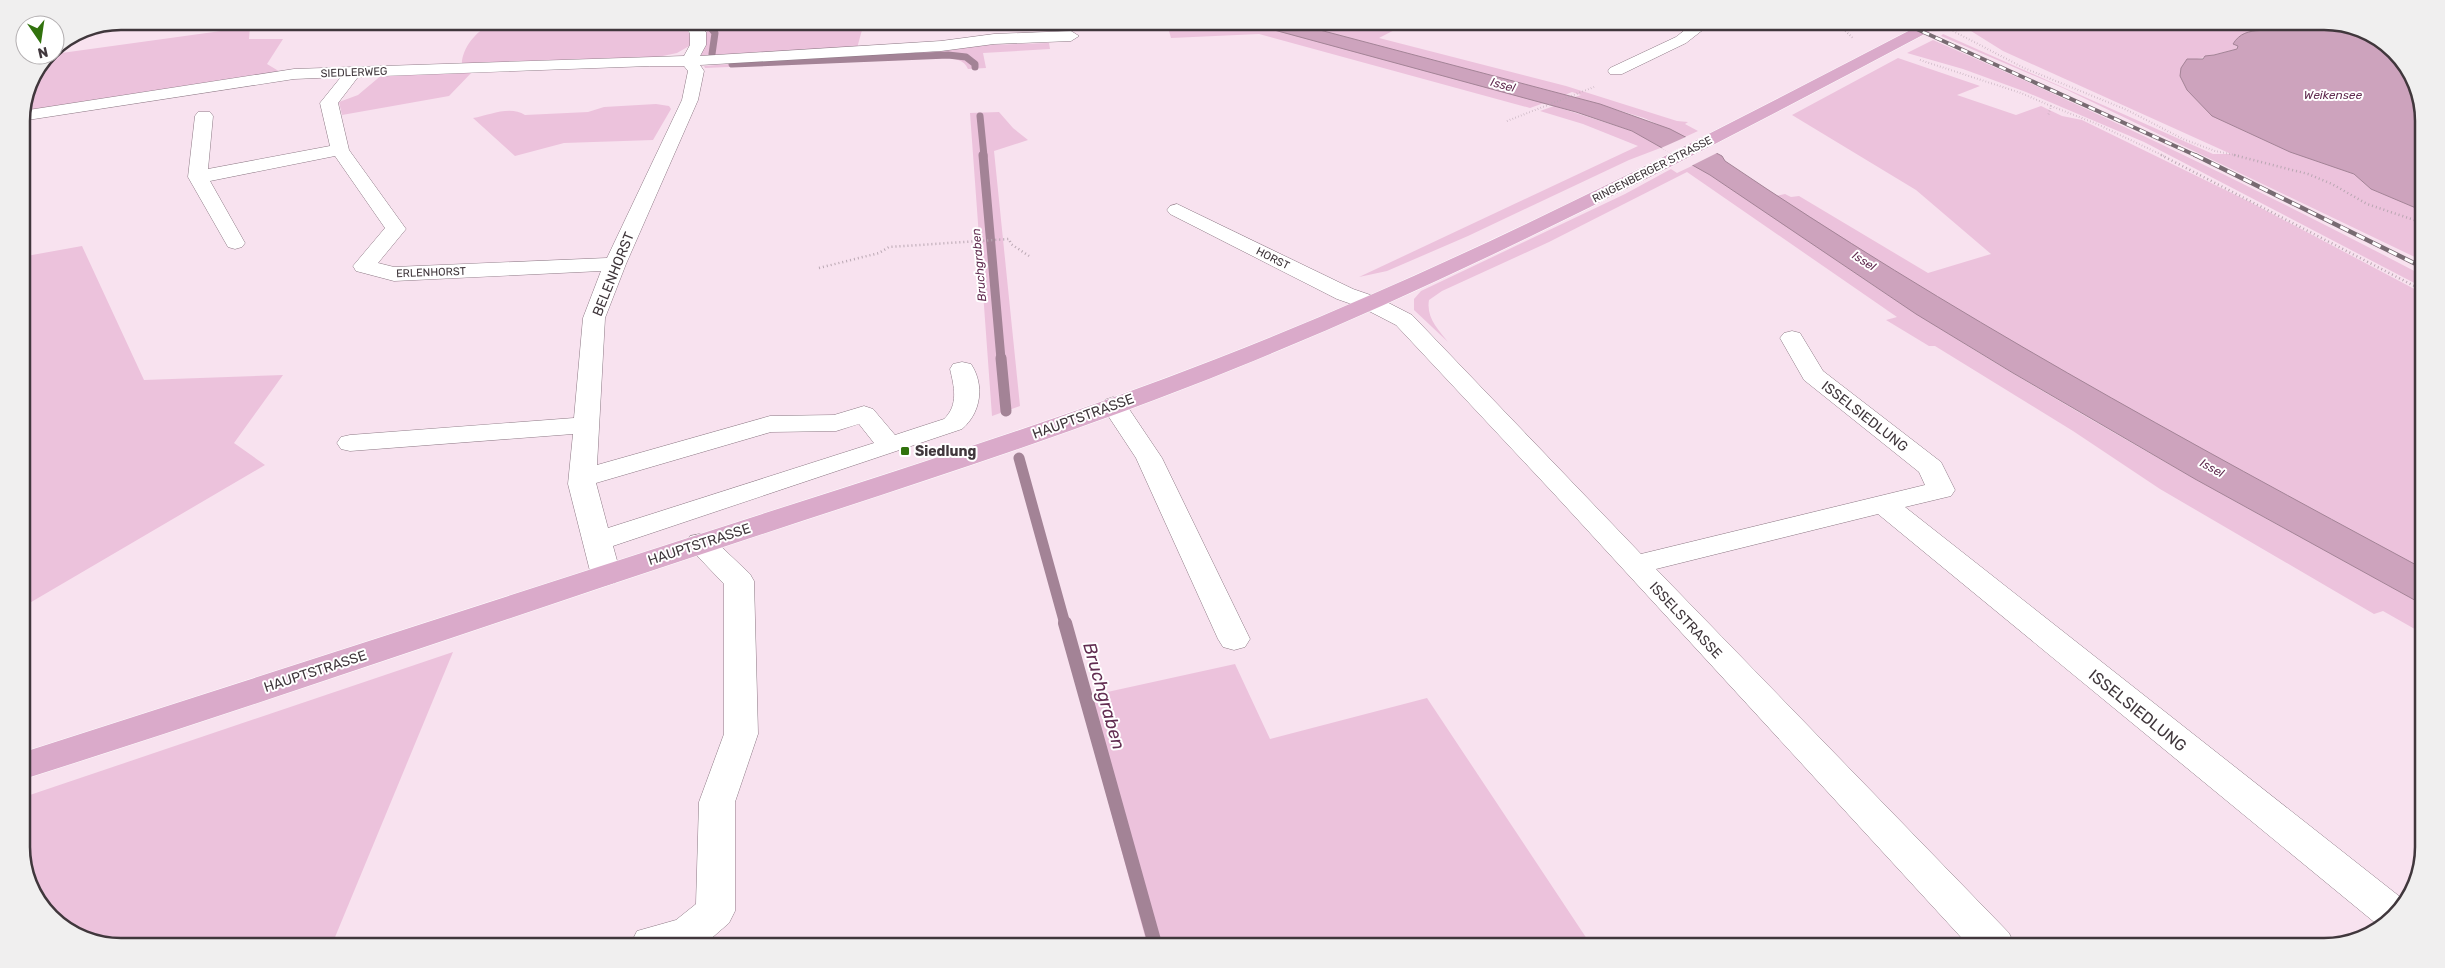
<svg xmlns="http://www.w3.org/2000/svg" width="2445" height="968" font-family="Rubik,sans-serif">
  <rect width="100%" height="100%" fill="#f8e2ef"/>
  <g fill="#ecc2dc">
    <path d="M518,22l164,1 6,4 3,18 -14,8 -24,5 -191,7c-1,-15 14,-35 29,-40 7,-2 18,-1 25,-1z"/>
    <path d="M697,23h257l-32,3v2l-60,2 -5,18 -152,10 -4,-2 6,-25z"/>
    <path d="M1167,24h85l292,79 -14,5 -271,-74 -88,4z"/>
    <path d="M1297,24h109l-27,14 187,48 111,35 11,1 -3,2 13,7 -13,6 -41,-19 -69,-21 6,-2 -9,-3 -7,3z"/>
    <path d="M1963,26h327l-9,4 -16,-1 -28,20 -40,10 -17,17 7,13 25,27 142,58 17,15 52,22v50l-360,-173 -122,-52 2,-2 270,120h18l-228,-103z"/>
    <path d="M250,27l-1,12h34l-16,25 15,9 -260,40 7,-31 18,-27z"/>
    <path d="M1933,40c166,72 329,151 489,235v12l-278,-145 -118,-50 -63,-23 -56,-16z"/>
    <path d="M1049,43l1,6 -67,4 3,15 -18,1c-4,-10 -13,-10 -23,-11l-240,10 -1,-2 250,-20z"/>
    <path d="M1898,58l82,28 -23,9 59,20 25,-9 21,10 20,4 166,81 174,92 -2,274c-156,-84 -313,-167 -465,-259 -61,-36 -120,-74 -180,-112l10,-2 6,3 8,-1 129,77 63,-19 -75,-64 -124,-75z"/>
    <path d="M474,70l-25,26 -107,19 -3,-13 19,-7 25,-21z"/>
    <path d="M656,104l13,2 2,3 -18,31 -89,3 -49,13 -42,-38c17,-3 37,-13 52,-3l63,-3 16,-5z"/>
    <path d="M1554,106l78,25 31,16 -34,13 -161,76 -81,35 -28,6 279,-131 -55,-22 -43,-13z"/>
    <path d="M999,112l14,16 15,12 -34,11 26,255 -28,10 -22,-303z"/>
    <path d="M1694,165c76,47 148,101 223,149 163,104 334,196 503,289v29l-37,-21 -9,3 -214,-125 -87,-58 -138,-85h-6l-43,-26 11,-3 -210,-145 -138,70 -107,49 -13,9c-3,18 9,29 19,42l-34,-32v-11l7,-8 204,-97 46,-25 6,4z"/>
    <path d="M82,246l62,134 139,-5 -49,68 31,22 -244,143v-351z"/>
    <path d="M453,652l-120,290 -244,-1 -47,-33 -21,-54v-56z"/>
    <path d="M1235,664l35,75 157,-41 164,247 -444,-1 -67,-246z"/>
  </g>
  <g fill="#cda3bd" stroke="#a38396">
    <path d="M1252,24h45l303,80 70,25 52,27 3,5c223,151 459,279 695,406v36l-225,-124 -182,-106 -97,-59 -206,-139 -78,-44 -56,-19z"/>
    <path d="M2290,26l66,1 47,33 21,54 -1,97 -52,-22 -17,-15 -64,-22 -78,-36 -25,-26 -7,-14 1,-8 6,-9h16l2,-3 9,-1 23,-6 1,-3 -5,-2c13,-22 39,-8 57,-18z"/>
  </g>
  <path fill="#f8e2ef" d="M1688,136l31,16 -28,14 -30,-18z"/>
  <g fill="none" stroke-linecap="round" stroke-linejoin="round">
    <g stroke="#a38396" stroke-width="7">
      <path d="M707,23l8,10 -3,21"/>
      <path d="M732,64l216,-9 18,2 9,7v3"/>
      <path d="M980,116l4,40"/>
    </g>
    <path stroke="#a38396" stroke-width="9" d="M983,155l18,204"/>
    <g stroke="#a38396" stroke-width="11">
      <path d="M1001,358l5,53"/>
      <path d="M1019,458l46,166"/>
    </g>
    <path stroke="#a38396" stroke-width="14" d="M1065,623l90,321"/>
    <defs>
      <g id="minor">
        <path d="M680,23h16l10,9v13l-6,11 241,-15 53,-7 77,-3 8,5 -8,5 -77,3 -53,7 -241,14 4,6 -6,29 -72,164 -21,54 -8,147 173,-49 64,-1 30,-9 9,3 22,26 49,-16c15,-14 10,-33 6,-50l3,-5 9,-2 9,2c14,21 10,49 -9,65l-349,117 8,29 -4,7 -11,3 -11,-3 -4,-7 -23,-91 5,-50 -223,17 -9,-2 -4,-6 4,-6 9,-2 224,-17 9,-100 18,-47 -207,10 -38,-10 -3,-5 32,-38 -50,-72 -125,25 35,62 -3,4 -7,2 -7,-2 -40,-70 7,-61 3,-4h12l3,4 -5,53 122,-23 -10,-43 21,-26 -47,2 -273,42 1,-10 272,-42 390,-13 6,-11v-12zM650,66h34l4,5 -6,29 -75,158 -213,9 -16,-4 28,-34 -57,-79 -11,-47 20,-26zM859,424l15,19 -266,85 -12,-45 175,-51 65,-1z"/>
        <path d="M1691,25h18l-23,18 -64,31h-12l-2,-3 2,-3 66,-31z"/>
        <path d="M1177,204l176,85 26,9 33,17 229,239 284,-69 -6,-13 -115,-92 -24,-42 4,-5 8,-2 8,2 23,38 118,91 14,28 -4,6 -46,11 499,393 -19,26h-6l-501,-412 -222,55 353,364 6,13h-46l-413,-450 -160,-171 -33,-17 -26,-9 -167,-85 -3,-4 3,-4z"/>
        <path d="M1114,397l9,3 39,58 88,181 -5,8 -11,3 -11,-3 -5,-8 -82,-181 -35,-53 4,-5z"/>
        <path d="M700,534l10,2 40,38 4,7 4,153 -23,68v109l-6,12 -23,20h-75l6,-12 39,-11 20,-16 3,-102 25,-68v-150l-39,-41 5,-7z"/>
      </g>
      <path id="major" d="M1918,26h18l-2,3c-228,121 -458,242 -698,339 -175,71 -357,127 -537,187 -226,75 -451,153 -678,225v-27c234,-75 468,-151 701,-226 166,-54 332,-105 494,-168 242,-94 473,-214 702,-333z"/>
    </defs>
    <use href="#minor" stroke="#8d7985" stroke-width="1"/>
    <use href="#major" stroke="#fff" stroke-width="1"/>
    <g stroke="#b9a7b2" stroke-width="2" stroke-dasharray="0.5 2.5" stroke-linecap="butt">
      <path d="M1852,25l-10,3 11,10"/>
      <path d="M1953,31l71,37 103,42 56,29 32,12 25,5"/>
      <path d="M1920,60l101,33 30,13 -3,10"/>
      <path d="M2051,106l46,18 67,32"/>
      <path d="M1507,121l87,-34"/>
    </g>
    <g stroke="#b9a7b2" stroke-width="2.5" stroke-dasharray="1 3" stroke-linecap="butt">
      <path d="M2161,155l261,135"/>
      <path d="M2234,155l74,19 24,10 35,20 56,19"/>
      <path d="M819,268l60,-15 10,-6 120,-8 2,5 18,12"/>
    </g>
    <use href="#minor" fill="#fff" fill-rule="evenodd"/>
    <use href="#major" fill="#daaaca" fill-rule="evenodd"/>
    <defs>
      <path id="rail-far1" d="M1910,26l287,130"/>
      <path id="rail" d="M2195,155l227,112"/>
    </defs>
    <use href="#rail-far1" stroke="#786b72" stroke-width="4"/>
    <use href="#rail" stroke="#786b72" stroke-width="4.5"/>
    <use href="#rail-far1" stroke="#fff" stroke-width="2.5" stroke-dasharray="7" stroke-linecap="butt"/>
    <use href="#rail" stroke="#fff" stroke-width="3" stroke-dasharray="9" stroke-linecap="butt"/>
  </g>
  <rect fill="#31720d" stroke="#fff" stroke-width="2" x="900" y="446" width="10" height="10" rx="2.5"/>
  <g text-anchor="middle" stroke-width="4" stroke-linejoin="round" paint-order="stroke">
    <g font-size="11" fill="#40373c" stroke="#fff">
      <text transform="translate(354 72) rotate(-2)" y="4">SIEDLERWEG</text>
      <text transform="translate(1652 169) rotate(-27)" y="4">RINGENBERGER STRASSE</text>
      <text transform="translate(1273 258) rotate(27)" y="4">HORST</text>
      <text transform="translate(431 272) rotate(-2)" y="4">ERLENHORST</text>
    </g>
    <g font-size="12" font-style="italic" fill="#622d51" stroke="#fff">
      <text transform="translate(1503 85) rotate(15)" y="4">Issel</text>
      <text x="2333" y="99">Weikensee</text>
      <text transform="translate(1864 261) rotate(33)" y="4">Issel</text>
      <text transform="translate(979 265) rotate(-95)" y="4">Bruchgraben</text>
      <text transform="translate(2212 468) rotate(29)" y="4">Issel</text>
    </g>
    <g font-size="14" fill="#40373c" stroke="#fff">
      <text transform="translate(613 274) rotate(-68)" y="5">BELENHORST</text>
      <text transform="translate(1083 416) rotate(-20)" y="5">HAUPTSTRASSE</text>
      <text transform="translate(1865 416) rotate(38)" y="5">ISSELSIEDLUNG</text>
      <text transform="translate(699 544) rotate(-18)" y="5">HAUPTSTRASSE</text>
      <text transform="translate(1686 620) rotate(47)" y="5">ISSELSTRASSE</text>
      <text transform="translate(315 671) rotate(-18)" y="5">HAUPTSTRASSE</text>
    </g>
    <g font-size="14" font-weight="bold" fill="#40373c" stroke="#fff" text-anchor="start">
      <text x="915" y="456">Siedlung</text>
    </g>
    <g font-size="16" fill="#40373c" stroke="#fff">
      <text transform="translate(2138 710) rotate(39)" y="6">ISSELSIEDLUNG</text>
    </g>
    <g font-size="18" font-style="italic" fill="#622d51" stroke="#fff">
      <text transform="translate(1104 696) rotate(74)" y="6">Bruchgraben</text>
    </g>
  </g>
  <path d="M0 0H2445V968H0ZM121 30H2324A91 91 0 0 1 2415 121V847A91 91 0 0 1 2324 938H121A91 91 0 0 1 30 847V121A91 91 0 0 1 121 30Z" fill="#f0efef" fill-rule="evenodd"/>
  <path fill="none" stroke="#40373c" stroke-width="2.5" d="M121 30H2324A91 91 0 0 1 2415 121V847A91 91 0 0 1 2324 938H121A91 91 0 0 1 30 847V121A91 91 0 0 1 121 30Z"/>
  <g transform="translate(40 40) rotate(167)"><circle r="24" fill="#ffffff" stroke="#b3afb1"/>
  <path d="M0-4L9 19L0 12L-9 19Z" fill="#31720d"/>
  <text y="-8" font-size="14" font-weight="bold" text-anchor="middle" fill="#40373c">N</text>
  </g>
</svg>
